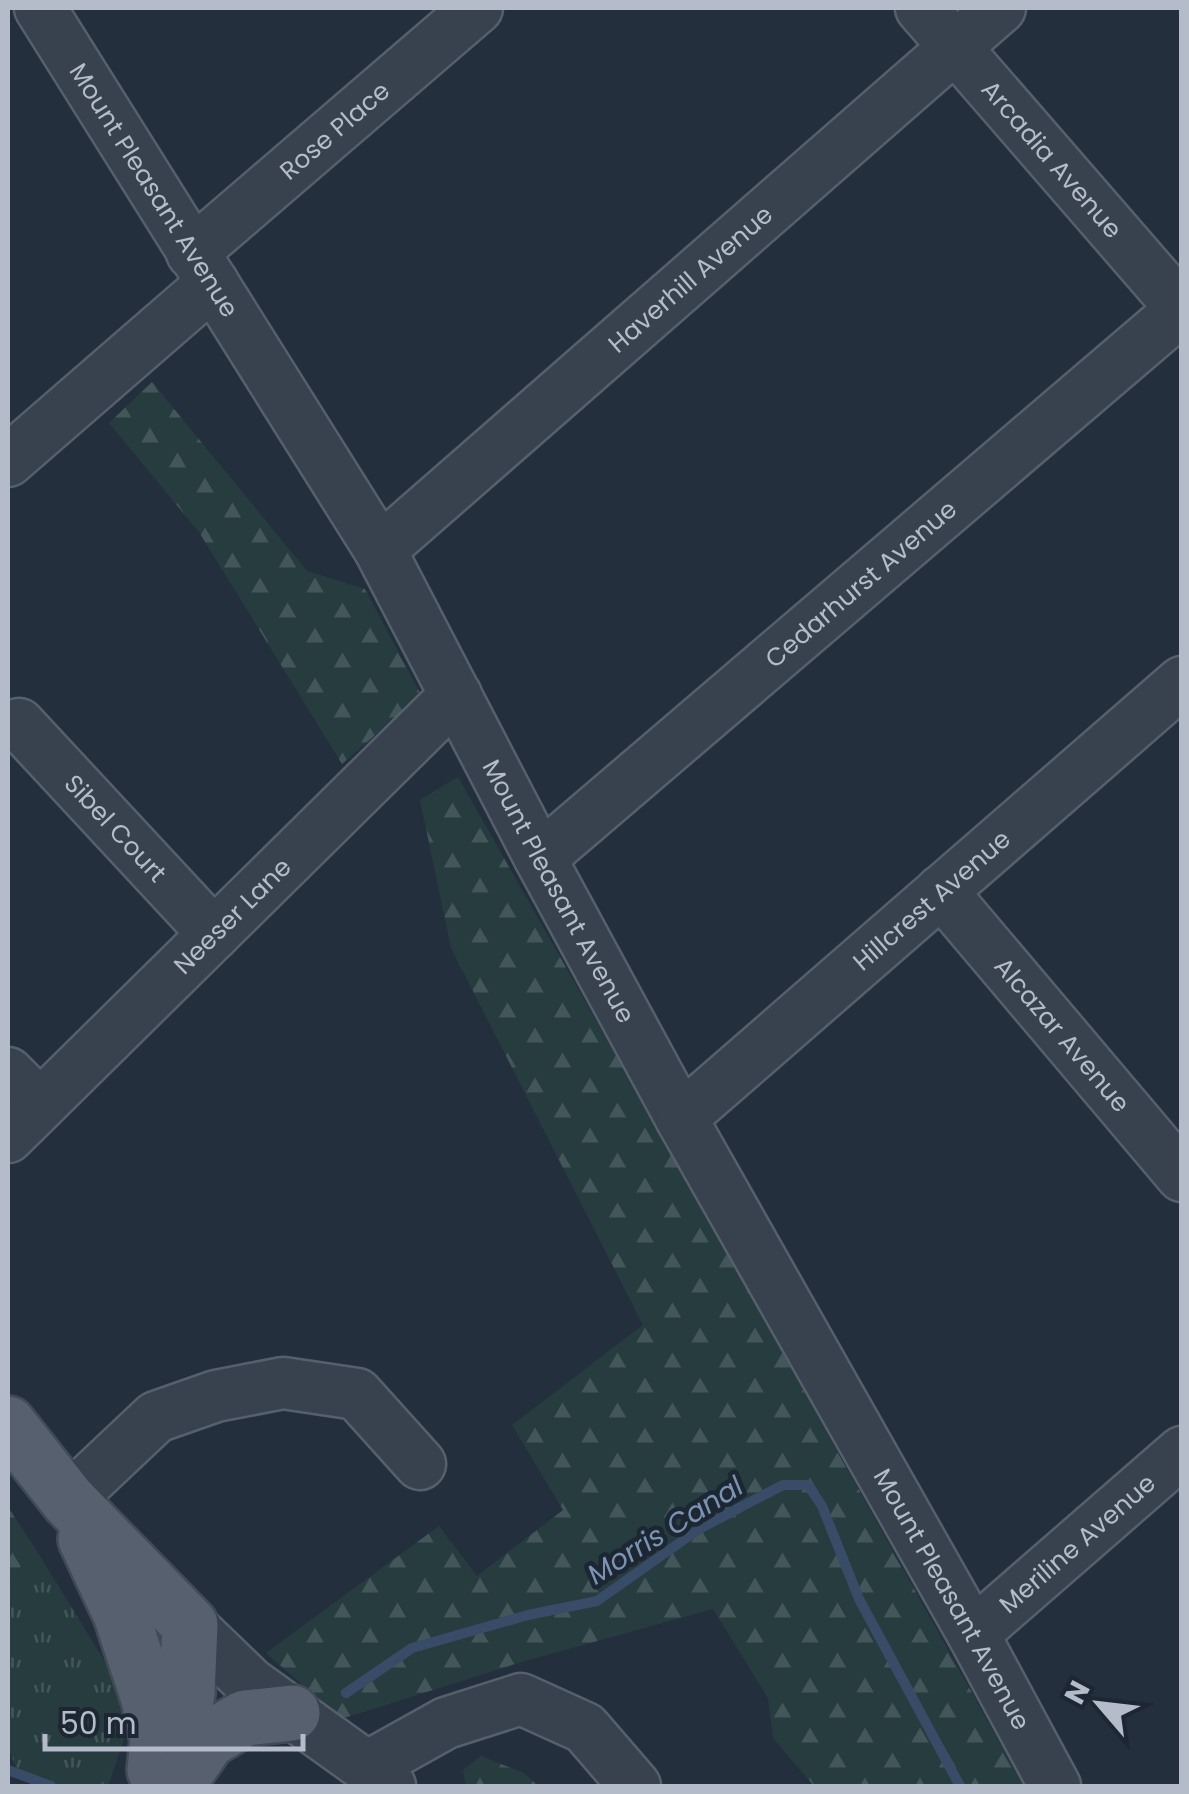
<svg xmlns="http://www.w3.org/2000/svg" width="1189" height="1794" font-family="Poppins,sans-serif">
  <defs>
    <pattern id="grass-tufts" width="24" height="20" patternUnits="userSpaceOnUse" patternTransform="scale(2.5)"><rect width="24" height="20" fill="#263c3f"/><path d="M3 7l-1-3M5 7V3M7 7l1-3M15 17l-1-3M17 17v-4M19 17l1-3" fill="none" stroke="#435659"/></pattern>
    <pattern id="forest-firs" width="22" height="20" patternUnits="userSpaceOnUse" patternTransform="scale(2.5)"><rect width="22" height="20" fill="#263c3f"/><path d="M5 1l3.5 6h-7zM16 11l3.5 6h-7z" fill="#435659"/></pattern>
  </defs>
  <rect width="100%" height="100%" fill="#242f3e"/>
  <path fill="url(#grass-tufts)" d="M35,1548l83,135 10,45 -20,58h-57l-33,-13 -10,-26v-158l1,-7z"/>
  <g fill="url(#forest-firs)">
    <path d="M152,382l155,189 58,18 56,106 -79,69 -143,-232 -90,-109z"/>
    <path d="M458,777l198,349 368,660h-210l-41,-48 -5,-40 -55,-89 -188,52 -184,58 -75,-66 173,-127 38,50 86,-66 -51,-85 131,-100 -192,-377 -31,-148z"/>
    <path d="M8,1507l27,41 -26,34 -1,7z"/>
    <path d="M481,1756l43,17 14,13h-72l-3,-16z"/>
  </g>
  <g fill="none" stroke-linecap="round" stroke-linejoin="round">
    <g stroke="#394c67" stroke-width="10">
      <path d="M346,1693l66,-45 116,-33 69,-14 102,-72 84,-44h25l14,21 37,93 101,187"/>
      <path d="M8,1770l43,16"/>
    </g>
    <defs>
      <g id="minor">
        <path id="s1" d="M40,8l340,542 160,308 141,260 292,516 82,152"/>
        <path id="s2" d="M921,8l261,301"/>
        <path id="s3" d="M192,253l285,-245"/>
        <path d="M8,461l205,-178"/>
        <path id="s4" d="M380,550l620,-542"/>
        <path id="s5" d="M19,724l195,210"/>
        <path id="s6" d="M540,858l642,-549"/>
        <path id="s7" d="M941,891l241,285"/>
        <path d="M8,1073l32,32"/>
        <path id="s8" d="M681,1118l501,-436"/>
        <path id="s9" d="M8,1137l448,-442"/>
        <path d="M68,1500l88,-83 60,-21 67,-13 74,11 63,70"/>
        <path d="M190,1625l60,58 117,84 23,19"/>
        <path id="s10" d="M973,1634l209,-182"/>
        <path d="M367,1767l79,-44 75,-24 64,29 50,58"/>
      </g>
      <g id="major">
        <path d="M8,1424l60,76 122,125 -3,69 -12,57 -12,35"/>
        <path d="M86,1539l35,75 28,85 9,41 -3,30"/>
        <path d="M176,1786l32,-46 37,-22 47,-5"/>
      </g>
    </defs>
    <use href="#minor" stroke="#565f6c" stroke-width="55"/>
    <use href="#major" stroke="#414a57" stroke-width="60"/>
    <use href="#minor" stroke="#38414e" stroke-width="50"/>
    <use href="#major" stroke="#56606e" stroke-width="55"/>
  </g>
  <g text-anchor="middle" stroke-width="9" stroke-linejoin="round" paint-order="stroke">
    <g font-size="25" fill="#b4bcc9" stroke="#1d2633">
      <text dy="9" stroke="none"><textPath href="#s3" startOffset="188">Rose Place</textPath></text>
      <text dy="9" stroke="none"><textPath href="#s2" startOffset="200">Arcadia Avenue</textPath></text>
      <text dy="9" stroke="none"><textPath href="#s1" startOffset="215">Mount Pleasant Avenue</textPath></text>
      <text dy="9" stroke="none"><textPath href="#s4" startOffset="412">Haverhill Avenue</textPath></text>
      <text dy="9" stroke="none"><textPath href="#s6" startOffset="422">Cedarhurst Avenue</textPath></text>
      <text dy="9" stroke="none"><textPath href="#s5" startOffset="142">Sibel Court</textPath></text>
      <text dy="9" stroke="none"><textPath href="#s1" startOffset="1025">Mount Pleasant Avenue</textPath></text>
      <text dy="9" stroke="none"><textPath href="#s8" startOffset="332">Hillcrest Avenue</textPath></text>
      <text dy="9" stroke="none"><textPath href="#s9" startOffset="315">Neeser Lane</textPath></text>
      <text dy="9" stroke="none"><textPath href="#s7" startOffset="188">Alcazar Avenue</textPath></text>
      <text dy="9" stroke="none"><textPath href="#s10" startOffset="138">Meriline Avenue</textPath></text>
      <text dy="9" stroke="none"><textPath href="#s1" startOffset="1835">Mount Pleasant Avenue</textPath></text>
    </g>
    <g font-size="28" font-style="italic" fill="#7c92b1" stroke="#1d2633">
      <text transform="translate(665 1530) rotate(-32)" y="10">Morris Canal</text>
    </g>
  </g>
  <rect width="1189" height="1794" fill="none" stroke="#b4bcc9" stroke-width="20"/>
  <g transform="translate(1099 1704) rotate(298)" stroke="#1d2633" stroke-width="8" paint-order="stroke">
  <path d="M0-8L18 38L0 25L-18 38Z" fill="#b4bcc9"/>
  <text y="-15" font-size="28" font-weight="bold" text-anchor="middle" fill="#b4bcc9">N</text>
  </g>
  <path d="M45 1734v15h258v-15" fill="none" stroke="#b4bcc9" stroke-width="5"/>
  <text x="60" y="1734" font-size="30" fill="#b4bcc9" stroke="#1d2633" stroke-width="8" paint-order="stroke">50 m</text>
</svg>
